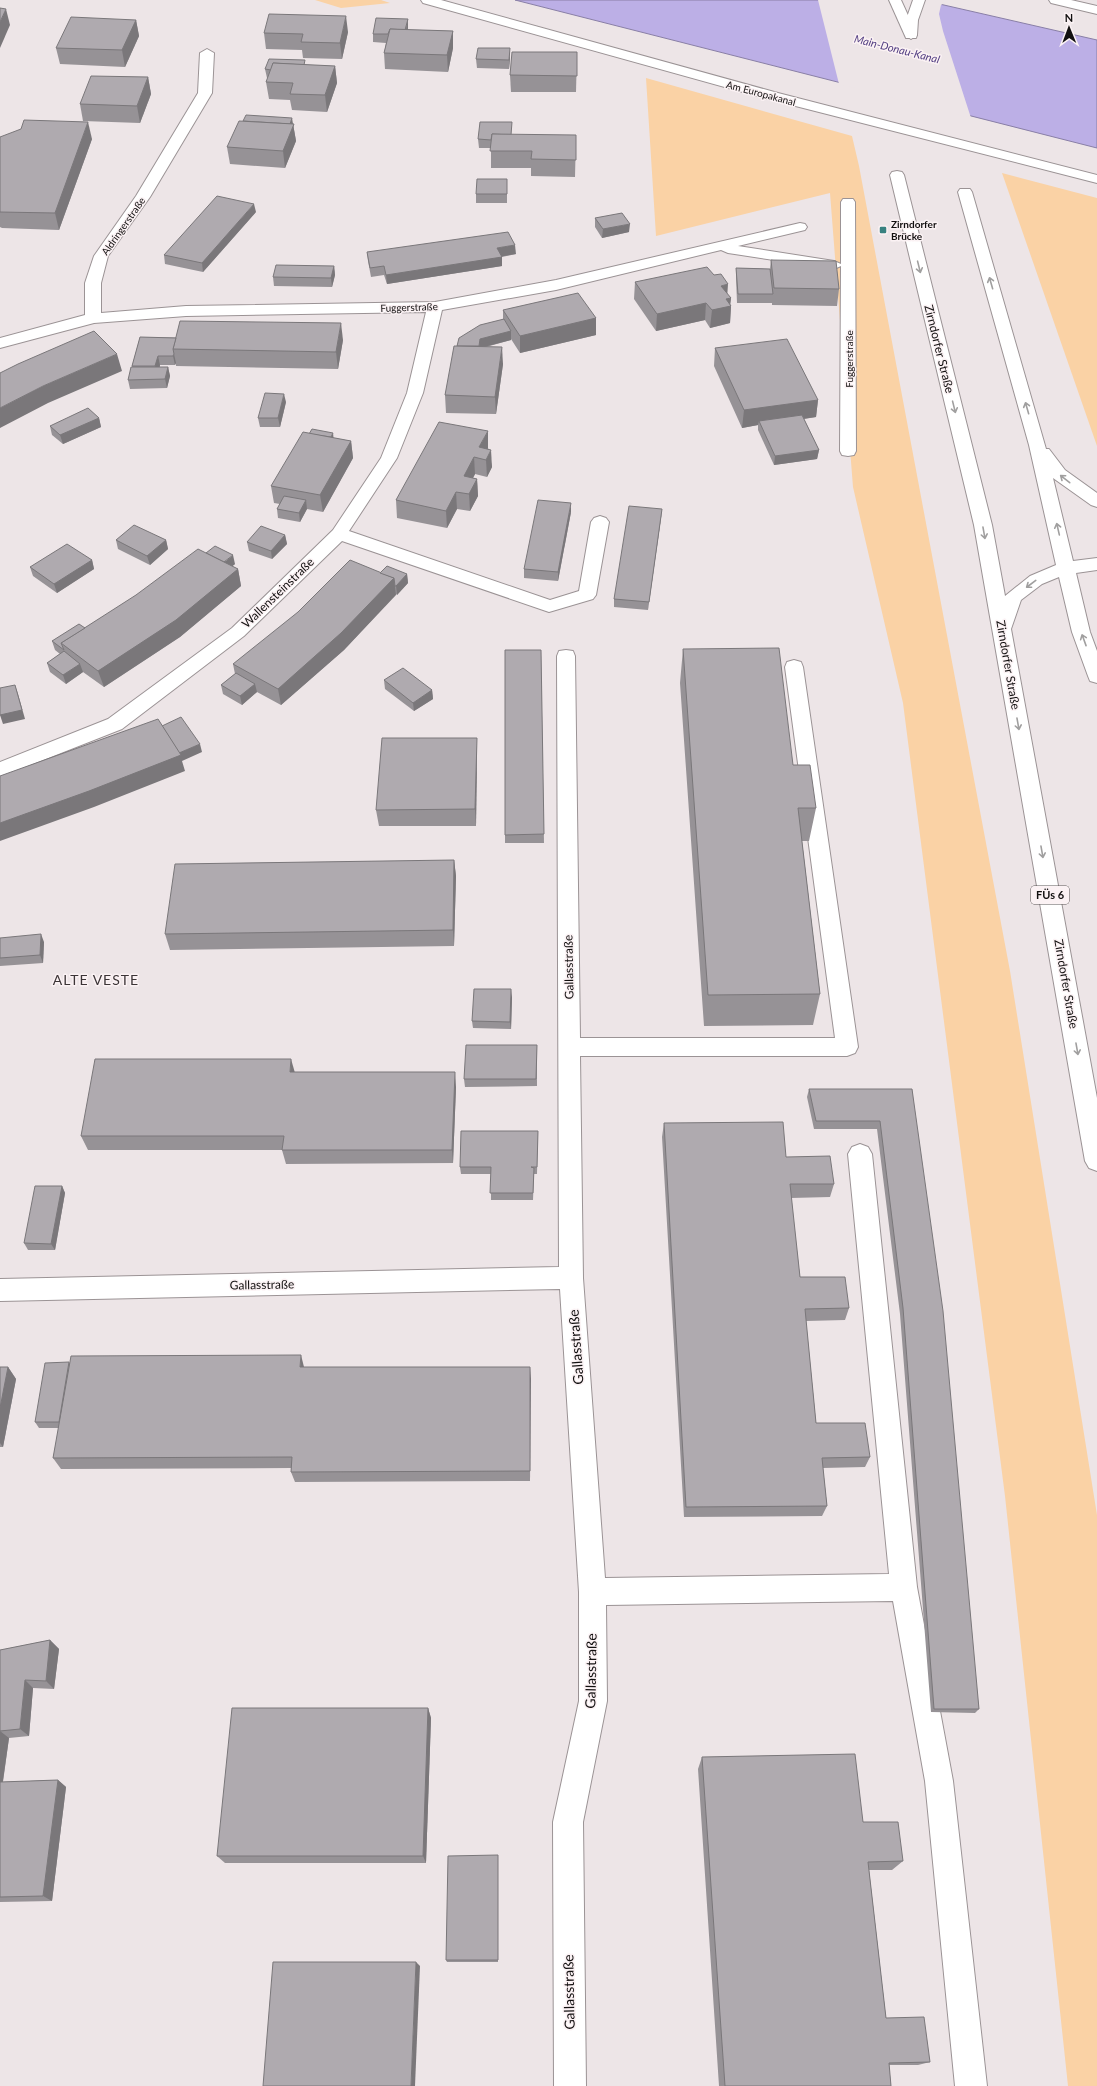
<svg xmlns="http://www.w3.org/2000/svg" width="1097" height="2086" font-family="Lato,sans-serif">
  <rect width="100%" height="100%" fill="#ede5e7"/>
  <g fill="#fad2a5">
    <path d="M315,0h66l9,3 -49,5z"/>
    <path d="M646,78l206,58 7,30 151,805 87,544v571h-29l-63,-590 -102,-793 -50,-216 -23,-294 -174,43z"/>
    <path d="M1002,173l95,25v248z"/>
  </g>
  <path fill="#bcafe6" stroke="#897fa6" d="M515,0h407l175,40v108z"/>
  <path fill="#ede5e7" d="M818,0h113l13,3 -3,2 -2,9 4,17 28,87 -132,-34z"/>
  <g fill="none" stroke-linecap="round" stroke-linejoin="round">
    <defs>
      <g id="minor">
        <path d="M207,49l7,4 -2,40 -62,104 -42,59 -7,27v30l85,-7 249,-4 121,-22 244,-57 5,1 2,3 -2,3 -67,16 96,15 7,3v-62l2,-3h10l2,3 1,249 -2,4 -6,1 -6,-1 -2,-4 1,-185 -7,3 -106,-16 -7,-3 -165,40 -114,20 -19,83 -26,65 -48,73 201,69 29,-9 12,-69 3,-4 6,-2 6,2 3,4 -13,73 -3,4 -44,13 -207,-71 -98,95 -122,93 -122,48v-15l108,-43 124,-91 101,-98 48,-72 26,-65 19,-81 -240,4 -92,7 -94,25v-10l85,-23v-32l9,-27 42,-60 62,-103 2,-40z"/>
        <path d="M566,650l7,1 2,5 5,382h255l-50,-371 2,-5 7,-2 7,2 2,5 55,380 -3,6 -8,3h-267l3,222 22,300 284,-4 -41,-420 4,-7 8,-3 8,3 4,7 45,433 36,194 34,305h-32l-30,-305 -32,-180 -287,4 1,96 -24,121 3,264h-32l-1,-264 26,-121v-109l-19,-303 -560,12v-22l559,-12 -2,-611 2,-5z"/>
      </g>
      <g id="major">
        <path d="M421,0h20l337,93 319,82v8l-329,-84 -345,-96z"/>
        <path d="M889,0h12l16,35 -1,3h-10z"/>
        <path d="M897,171l5,1 2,3 88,350 13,71 25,-20 26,-11 -27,-120 -71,-253 2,-3h10l2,3 74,257h3l16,21 32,23v14l-6,-2 -38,-27 20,83 24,-3v12l-21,3 14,59 7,19v32l-7,-2 -2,-5 -16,-44 -13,-55 -17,7 -21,16 -10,29 86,469v73l-8,-3 -4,-7 -111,-636 -84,-350 2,-3z"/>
      </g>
      <g id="highway">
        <path d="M913,0h12l-7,20 -1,15 -6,4 -6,-4 1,-15z"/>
        <path d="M1049,0h22l26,6v8l-46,-11z"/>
      </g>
    </defs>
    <use href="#minor" stroke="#9b9395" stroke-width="2"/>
    <use href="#major" stroke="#9b9395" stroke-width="2"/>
    <use href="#highway" stroke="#9b9395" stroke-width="2"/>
    <use href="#minor" fill="#fff" fill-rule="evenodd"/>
    <use href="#major" fill="#fff" fill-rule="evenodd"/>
    <use href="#highway" fill="#fff" fill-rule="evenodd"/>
  </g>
  <g fill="#969296">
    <path d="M408,19v11l45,1v17l-5,24 -63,-3 -1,-16 2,-10 -13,-1v-8z"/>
    <path d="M136,20l3,16 -14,31 -65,-3 -4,-16z"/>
    <path d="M348,32l-6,27 -39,-1 -1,-8 -36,-1 -2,-16z"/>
    <path d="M577,52l-1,40h-65l-1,-17z"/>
    <path d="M510,57l-1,12 -32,-1 -1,-9z"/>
    <path d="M306,65l29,1 2,17 -10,29 -35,-2 -2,-10 -21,-1 -3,-17 2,-4h-1l-2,-9z"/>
    <path d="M148,77l3,17 -11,29 -57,-2 -3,-17z"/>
    <path d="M293,124l3,17 -11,27 -55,-4 -3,-17z"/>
    <path d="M512,135h64l-1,42 -44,-1v-8h-40v-20h-12l-1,-9z"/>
    <path d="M0,137l92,2 -33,91 -57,-2 -2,-1z"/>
    <path d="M507,188v15h-31v-9z"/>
    <path d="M256,212l-53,60 -38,-8 -1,-9z"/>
    <path d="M595,218l34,14 -27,6 -7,-11z"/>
    <path d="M367,252l149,2 -14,3v9l-115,18 -3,-9 -13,2 -3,-16z"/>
    <path d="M771,260l68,29 -2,17 -65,-1v-2h-35l-1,-26v-9l34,1z"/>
    <path d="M334,266l1,9 -3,12 -58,-1 -1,-9z"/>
    <path d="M635,282l92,12 4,4 -1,6 1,2 -1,17 -20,5 -5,-8 -49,11 -22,-32z"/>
    <path d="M503,310l93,8v17l-76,18 -9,-14v1l-25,7 17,17 -7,50 -50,-1 -1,-18 12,-49 46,-27z"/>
    <path d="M140,337l203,3 -5,29 -162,-3v-3l-1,2h-15v2h8l2,9 -3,12 -37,1 -2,-9 4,-13v-1z"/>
    <path d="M715,348l103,52 -2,17 -12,2 15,31 -2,9 -43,6 -16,-35v-5l-16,3 -28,-62z"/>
    <path d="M286,402l-6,25h-20l-2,-9z"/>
    <path d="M99,418l2,9 -38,17 -11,-9 -2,-9z"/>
    <path d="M334,438l17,3 2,17 -30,54 -16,-3 -7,13 -22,-4 -1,-9 3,-5 -6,-1 -3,-17z"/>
    <path d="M488,448l4,19 -5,10 -12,-3 -2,4 4,1 1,17 -8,15 -13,-2 -10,19 -50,-10 -1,-18z"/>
    <path d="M662,509l-1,9 -13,92 -34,-3v-8z"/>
    <path d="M571,512l-13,69 -34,-3v-9z"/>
    <path d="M285,535l2,9 -15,15 -23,-8 -2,-9z"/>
    <path d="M116,540h50l2,9 -18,16 -32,-16z"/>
    <path d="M206,553l29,11 -3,2 6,3 3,17 -61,51 -76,50 -21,-15 -17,12 -16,-12 -3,-9 13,-9 -5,-4 -3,-9 33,-13z"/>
    <path d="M92,560l2,9 -37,24 -24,-17 -3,-9z"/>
    <path d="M380,573l27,1 1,9 -11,12 -1,-1 -52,56 -63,55 -24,-13 -15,13 -19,-11 -2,-9 14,-11 -2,-10z"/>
    <path d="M683,649l110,116 23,43 -7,33h-7l18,153 -7,31 -109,1 -24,-343z"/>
    <path d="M541,650l3,193h-39v-8z"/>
    <path d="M384,680l48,10 1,9 -19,12 -29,-22z"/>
    <path d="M477,754l-1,72h-97l-3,-16z"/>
    <path d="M454,860l2,16 -2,70 -284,4 -5,-16z"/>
    <path d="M0,938l44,4 -1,21 -43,3z"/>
    <path d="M512,997l-1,32 -38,-1 -1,-7z"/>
    <path d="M537,1045v41l-72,1 -1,-8z"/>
    <path d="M295,1072l161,15 -3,76 -167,1 -4,-14h-194l-7,-14z"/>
    <path d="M809,1089h103l67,620 -4,4 -44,-1 -31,-398 -23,-185h-63l-7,-32z"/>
    <path d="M664,1123l122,34 48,27 -4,13 -39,1 9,79 49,31 -4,12 -39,1 10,102 54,34 -5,10 -42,1 4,38 -5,10 -138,1 -22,-380z"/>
    <path d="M538,1131l-1,43h-3l-1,26h-42v-26h-30l-1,-7z"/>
    <path d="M62,1186l3,7 -10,57h-27l-4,-7z"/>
    <path d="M69,1362v1l235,4h226v114l-235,1 -4,-10v-4l-230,1 -8,-11 6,-30h-20l-4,-6z"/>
    <path d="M0,1367h8l8,12 -13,68h-3z"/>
    <path d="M50,1640l9,9 -5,40 -21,-1 -4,48 -20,2 -6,44 55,-2 8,7 -14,114 -52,1v-252z"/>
    <path d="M428,1708l3,10 -5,145h-201l-8,-7z"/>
    <path d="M702,1757l161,65 40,39 -11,9h-23l17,148 44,44 -12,3h-29l2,21h-172l-21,-317z"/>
    <path d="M498,1858v104h-51l-1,-2z"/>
  </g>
  <g fill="#7a777a">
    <path d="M6,9l4,16 -10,23v-26z"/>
    <path d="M346,16l2,16 -6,27 -2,-16z"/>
    <path d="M408,19v9l-3,15v-8z"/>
    <path d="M136,20l3,16 -14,31 -3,-17z"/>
    <path d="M453,31v17l-5,24 -1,-17z"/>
    <path d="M510,48v9l-1,12v-9z"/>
    <path d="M335,66l2,17 -10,29 -2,-17z"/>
    <path d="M148,77l3,17 -11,29 -3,-17z"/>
    <path d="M292,118l4,23 -11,27 -2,-17 4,-19z"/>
    <path d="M88,122l4,17 -33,91 -4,-17z"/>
    <path d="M254,204l2,8 -53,60 -1,-9z"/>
    <path d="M630,224l-1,8 -27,6 1,-9z"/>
    <path d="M515,245l1,9 -18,3 -1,-9z"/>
    <path d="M502,257v9l-115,18 -1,-9z"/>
    <path d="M334,266l1,9 -3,12 -1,-9z"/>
    <path d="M728,284l-1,15 4,-1 -1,9 1,-1 -1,17 -20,5 2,-18 9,-24z"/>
    <path d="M706,303l-1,17 -49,11 1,-17z"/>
    <path d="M596,318v17l-76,18v-17z"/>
    <path d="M341,323l2,17 -5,29 -2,-17z"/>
    <path d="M511,331v9l-31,8 -2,6 2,-15z"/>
    <path d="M502,347l1,17 -7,50 -1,-17z"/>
    <path d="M117,354l5,17 -74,32 -48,25v-20l43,-22z"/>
    <path d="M174,354l2,9 -1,2 -2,-9z"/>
    <path d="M158,356l2,9 -3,10 -2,-9z"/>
    <path d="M168,367l2,9 -3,12 -2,-9z"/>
    <path d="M284,394l2,8 -6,25 -2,-9z"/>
    <path d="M818,400l-2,17 -55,8 -2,-4 -1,4 -16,3 2,-18z"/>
    <path d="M99,418l2,9 -38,17 -3,-9z"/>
    <path d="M488,431v17l-5,11 -4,-12z"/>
    <path d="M333,433l1,9 -7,2z"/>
    <path d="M351,441l2,17 -30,54 -3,-17z"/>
    <path d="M491,450l1,17 -5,10 -1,-17z"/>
    <path d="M819,450l-2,9 -43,6 1,-9z"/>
    <path d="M474,457l1,17 -10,19 -1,-17z"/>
    <path d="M477,479l1,17 -8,15 -1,-17z"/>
    <path d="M456,492l1,17 -10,19 -1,-17z"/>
    <path d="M306,500l1,9 -7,13 -1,-9z"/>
    <path d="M571,503v9l-13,69v-9z"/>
    <path d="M662,509l-1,9 -13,92 1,-8z"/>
    <path d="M285,535l2,9 -15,15 -1,-8z"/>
    <path d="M166,540l2,9 -18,16 -3,-9z"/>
    <path d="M233,555l2,9 -14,12 -2,-9z"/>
    <path d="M92,560l2,9 -37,24 -3,-9z"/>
    <path d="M238,569l3,17 -61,51 -76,50 -6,-16z"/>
    <path d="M407,574l1,9 -11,12 -1,-9z"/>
    <path d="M394,578l2,17 -52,55 -63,55 -3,-16z"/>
    <path d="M80,664l3,8 -17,12 -3,-9z"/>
    <path d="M255,684l2,8 -15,13 -2,-9z"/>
    <path d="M15,685l3,9 7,25 -22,5 -3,-9z"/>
    <path d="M432,690l1,9 -19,12 -1,-8z"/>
    <path d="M477,738v16l-1,72 -1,-17z"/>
    <path d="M200,744l2,8 -20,9 3,10 -91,36 -94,34v-18l178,-70z"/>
    <path d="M454,860l2,16 -2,70 -1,-16z"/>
    <path d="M41,934l3,8 -1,21 -3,-8z"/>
    <path d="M511,989l1,8 -1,32 -1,-7z"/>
    <path d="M291,1059l4,14 -5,-1z"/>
    <path d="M455,1072l1,15 -3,76 -1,-13z"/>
    <path d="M62,1186l3,7 -10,57 -4,-6z"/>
    <path d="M301,1355l3,12 -1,12 -3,-12z"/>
    <path d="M8,1367l8,12 -13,68 -3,-4v-35z"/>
    <path d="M530,1367l1,12 -1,102z"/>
    <path d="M50,1640l9,9 -5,40 -8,-8z"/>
    <path d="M25,1680l8,8 -4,48 -9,-7z"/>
    <path d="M428,1708l3,10 -5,145 -3,-7z"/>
    <path d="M0,1731l9,7 -7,49 -2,-2z"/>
    <path d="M58,1780l8,7 -14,114 -9,-5z"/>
    <path d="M416,1962l4,4 -5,120h-4z"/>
  </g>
  <g fill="#afaaaf" stroke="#7a777a">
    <path d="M0,8l6,1 -6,13z"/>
    <path d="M269,14l77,2 -6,27 -39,-1 2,-8 -39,-1z"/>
    <path d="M71,17l65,3 -14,30 -66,-2z"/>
    <path d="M376,18l32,1 -3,11 -15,-1 -2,5h-15z"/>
    <path d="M390,29l63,2 -6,24 -63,-2z"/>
    <path d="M478,48h32l-1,12 -33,-1z"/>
    <path d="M512,52h65v24l-67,-1z"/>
    <path d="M269,59l36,1 -1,5 -31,-2 -2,7 -6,-1z"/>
    <path d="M273,63l62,3 -10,29 -35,-1 3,-11 -27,-1z"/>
    <path d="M91,76l57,1 -11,29 -57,-2z"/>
    <path d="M246,115l46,3 -2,6 -47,-3z"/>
    <path d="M24,120l64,2 -33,91 -55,-1v-75l21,-8z"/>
    <path d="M239,121l55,3 -11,27 -56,-4z"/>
    <path d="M480,122h32l-1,13 -19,-1 -1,6 -13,-1z"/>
    <path d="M492,134l84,1v25l-45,-1 1,-8h-42z"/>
    <path d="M477,179h30v15h-31z"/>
    <path d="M217,196l37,8 -52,59 -38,-8z"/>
    <path d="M622,213l8,11 -27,5 -8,-11z"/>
    <path d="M508,232l7,13 -18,3 5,9 -116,18 -2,-9 -14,2 -3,-16z"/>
    <path d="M771,260l65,1 3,28 -65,-1z"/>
    <path d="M276,265l58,1 -3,12 -58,-1z"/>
    <path d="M707,267l7,8 7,-1 7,10 -7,2 10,12 -5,1 5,7 -19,4 -6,-7 -49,11 -22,-32z"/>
    <path d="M736,268l34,1 3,25h-35z"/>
    <path d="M578,293l18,25 -76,18 -17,-26z"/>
    <path d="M504,319l7,12 -31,8 -1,7h-22l2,-8 21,-13z"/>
    <path d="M180,321l161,2 -5,29 -163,-3z"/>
    <path d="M94,331l23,23 -74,32 -43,22v-35l18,-9z"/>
    <path d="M140,337l36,1 -3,11 1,5 -1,2h-15l-3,10h-23z"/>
    <path d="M787,339l31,61 -74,10 -29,-62z"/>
    <path d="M454,346l48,1 -7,50 -50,-2z"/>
    <path d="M131,367h37l-3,12 -37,1z"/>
    <path d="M265,393l19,1 -6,24h-20z"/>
    <path d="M88,408l11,10 -39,17 -10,-9z"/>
    <path d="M802,415l17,35 -44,6 -16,-35z"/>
    <path d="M439,422l49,9 -9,16 12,3 -5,10 -12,-3 -10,19 13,3 -8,15 -13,-2 -10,19 -50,-11z"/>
    <path d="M312,429l21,4 -2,4 -22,-3z"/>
    <path d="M303,432l48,9 -31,54 -49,-9z"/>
    <path d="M284,496l22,4 -7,13 -22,-4z"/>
    <path d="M538,500l33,3 -13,69 -34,-3z"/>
    <path d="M629,506l33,3 -13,93 -35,-3z"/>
    <path d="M134,525l32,15 -19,16 -31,-16z"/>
    <path d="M261,526l24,9 -14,16 -24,-9z"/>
    <path d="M67,544l25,16 -38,24 -24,-17z"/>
    <path d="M215,546l18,9 -9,7 -18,-9z"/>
    <path d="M198,549l40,20 -62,51 -78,51 -37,-28 75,-48z"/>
    <path d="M350,560l44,18 -53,55 -63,56 -45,-25 65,-52z"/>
    <path d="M387,566l20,8 -11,12h-1l-1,-8 -14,-5z"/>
    <path d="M79,624l6,4 -24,15 3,7 -12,-9z"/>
    <path d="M779,648l14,117h17l6,43h-18l22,186 -112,1 -25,-346z"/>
    <path d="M505,650h36l3,184 -39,1z"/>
    <path d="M64,651l16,13 -17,11 -16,-12z"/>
    <path d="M403,668l29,22 -19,13 -29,-23z"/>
    <path d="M236,673l19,11 -15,12 -19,-11z"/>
    <path d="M15,685l7,25 -22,5v-27z"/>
    <path d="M181,717l19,27 -21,9 -17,-27z"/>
    <path d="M158,719l23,36 -92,36 -89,32v-47z"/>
    <path d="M382,738h95l-2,71 -99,1z"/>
    <path d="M454,860l-1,70 -288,4 10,-70z"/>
    <path d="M41,934l-1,21 -40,3v-20z"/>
    <path d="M474,989h37l-1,33 -38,-1z"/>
    <path d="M466,1045h71l-1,34h-72z"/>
    <path d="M95,1059h196l-1,13h165l-3,78h-170l2,-14h-203z"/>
    <path d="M809,1089h103l31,222 36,398h-45l-31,-401 -23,-187h-64z"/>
    <path d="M783,1122l3,35 44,-1 4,28h-44l10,93h45l4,31 -44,1 11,114h49l5,34 -48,1 5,48 -141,1 -22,-384z"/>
    <path d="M461,1131h77l-1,36h-6l3,1 -1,25h-43l1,-26h-31z"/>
    <path d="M35,1186h27l-11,58 -27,-1z"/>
    <path d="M301,1355l-1,12h230v104l-239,1 1,-15 -239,1 18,-102z"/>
    <path d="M69,1362l-10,60h-24l10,-59z"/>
    <path d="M0,1367h8l-8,41z"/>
    <path d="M50,1640l-4,41 -21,-1 -5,49 -20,2v-81z"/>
    <path d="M232,1708h196l-5,148h-206z"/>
    <path d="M855,1754l8,68h35l5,39 -35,1 18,156 38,-1 6,45 -41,1 2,23h-166l-23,-329z"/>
    <path d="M58,1780l-15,116 -43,1v-115z"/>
    <path d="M498,1855v105h-52l2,-104z"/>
    <path d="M273,1962h143l-5,124h-148z"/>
  </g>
  <defs><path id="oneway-shaft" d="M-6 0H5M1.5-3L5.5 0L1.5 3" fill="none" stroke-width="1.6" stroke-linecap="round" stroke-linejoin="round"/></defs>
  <g stroke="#a09f9f">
    <use href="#oneway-shaft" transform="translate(919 267) rotate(76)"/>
    <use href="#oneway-shaft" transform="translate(991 283) rotate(-106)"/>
    <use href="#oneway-shaft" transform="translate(954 407) rotate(76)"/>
    <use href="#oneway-shaft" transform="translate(1027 408) rotate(-106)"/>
    <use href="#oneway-shaft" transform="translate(1065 479) rotate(-142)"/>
    <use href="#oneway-shaft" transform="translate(1058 529) rotate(-103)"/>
    <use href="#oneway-shaft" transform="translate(984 533) rotate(80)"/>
    <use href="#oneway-shaft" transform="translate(1031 584) rotate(143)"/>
    <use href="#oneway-shaft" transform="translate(1084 640) rotate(-110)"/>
    <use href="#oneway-shaft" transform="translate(1018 724) rotate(80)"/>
    <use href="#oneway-shaft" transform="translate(1042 852) rotate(80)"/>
    <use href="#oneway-shaft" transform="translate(1077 1049) rotate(80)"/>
  </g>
  <rect fill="#388180" stroke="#fbf2f4" stroke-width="1.5" x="879" y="226" width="8" height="8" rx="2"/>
  <g text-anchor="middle" stroke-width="3" stroke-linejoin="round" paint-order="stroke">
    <g font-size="10" fill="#121010" stroke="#fbf2f4">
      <text transform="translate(761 93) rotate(15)" y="4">Am Europakanal</text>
      <text transform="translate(123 226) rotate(-55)" y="4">Aldringerstraße</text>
      <text transform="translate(409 307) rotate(-2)" y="4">Fuggerstraße</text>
      <text transform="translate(849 359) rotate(-90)" y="4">Fuggerstraße</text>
    </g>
    <g font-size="10" font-weight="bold" fill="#121010" stroke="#fbf2f4" text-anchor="start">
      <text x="891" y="228">Zirndorfer<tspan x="891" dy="12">Brücke</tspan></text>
    </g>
    <g font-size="11" font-style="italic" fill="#544083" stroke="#fbf2f4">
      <text transform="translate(897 49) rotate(14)" y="4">Main-Donau-Kanal</text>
    </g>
    <rect fill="#fbf2f4" stroke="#585454" stroke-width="1" x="1031" y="886" width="38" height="18" rx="3"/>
    <g font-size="11" font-weight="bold" fill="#121010">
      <text x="1050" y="899">FÜs 6</text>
    </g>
    <g font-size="12" fill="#121010" stroke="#fbf2f4">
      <text transform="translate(939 349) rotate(76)" y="4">Zirndorfer Straße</text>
      <text transform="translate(278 593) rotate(-44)" y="4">Wallensteinstraße</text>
      <text transform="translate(1008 665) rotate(80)" y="4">Zirndorfer Straße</text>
      <text transform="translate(569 967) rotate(-91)" y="4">Gallasstraße</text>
      <text transform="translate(1066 984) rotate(80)" y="4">Zirndorfer Straße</text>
      <text transform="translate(262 1285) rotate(-1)" y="4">Gallasstraße</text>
    </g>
    <g font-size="14" letter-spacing="1" fill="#3b3436" stroke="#fbf2f4">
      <text x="96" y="985">ALTE VESTE</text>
    </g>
    <g font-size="14" fill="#121010" stroke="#fbf2f4">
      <text transform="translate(576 1347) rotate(-94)" y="5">Gallasstraße</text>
      <text transform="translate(591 1671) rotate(-89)" y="5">Gallasstraße</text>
      <text transform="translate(569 1992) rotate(-91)" y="5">Gallasstraße</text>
    </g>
  </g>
  <g transform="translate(1069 28) rotate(359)" stroke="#fbf2f4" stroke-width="3" paint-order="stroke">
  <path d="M0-3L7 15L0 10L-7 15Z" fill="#121010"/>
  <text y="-6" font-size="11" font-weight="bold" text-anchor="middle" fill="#121010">N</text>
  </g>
</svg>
